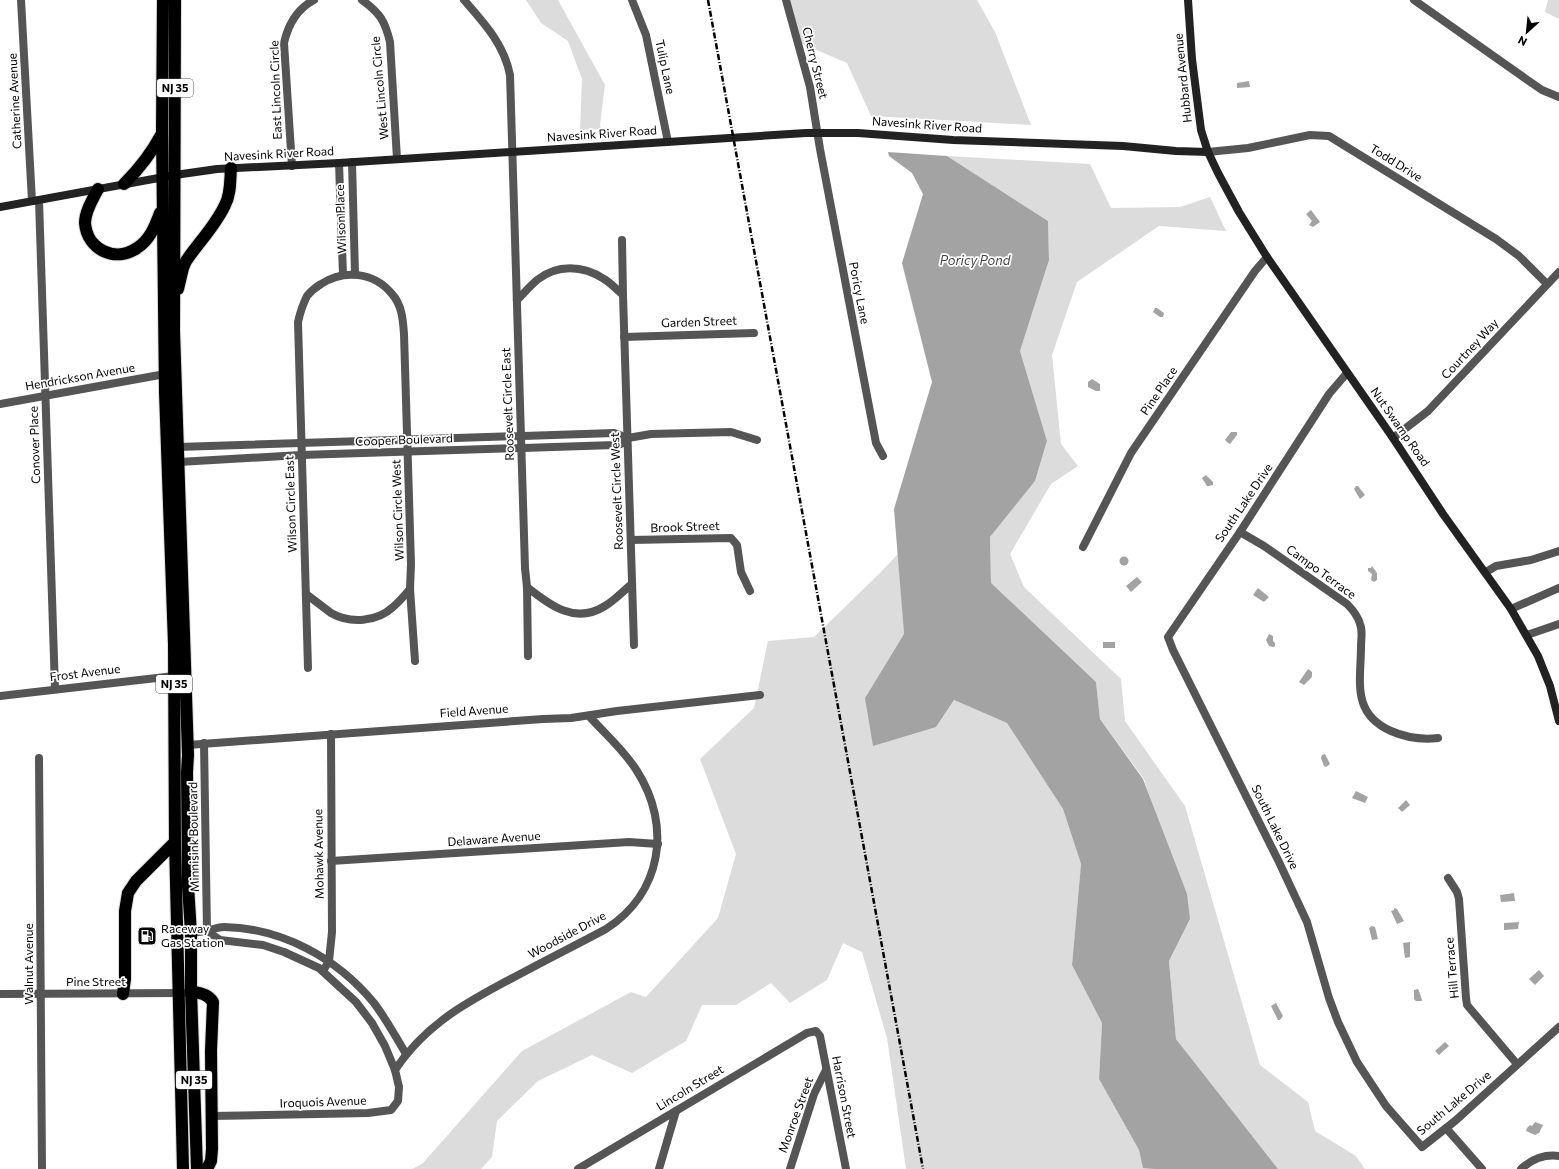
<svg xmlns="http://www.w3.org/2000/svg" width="1559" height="1169" font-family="Commissioner,sans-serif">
  <rect width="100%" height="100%" fill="#fff"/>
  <g fill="#dcdcdc">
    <path d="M526,0h32l47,85 -5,40 1,4 -21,1 2,-51 -14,-38 -27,-18z"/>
    <path d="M783,0h194l18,32 36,93 -160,-9 -24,-53 -47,-20z"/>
    <path d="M1548,0h11v19l-14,-7z"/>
    <path d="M947,156l143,8 21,44 69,-1 30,-10 16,34 -67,-5 -82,56 -25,73 9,89 17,22 -27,18 -41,70 14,33 97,92 4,42 60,85 75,259 48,37 7,29 41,25 9,13h-87l-102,-130 -7,-78 21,-42 -46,-140 -44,-60 -4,-37 -105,-98 -1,-47 45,-56 12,-40 -27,-90 29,-91 -1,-39z"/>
    <path d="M898,554l6,80 -39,64 71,29 18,-27 53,23 56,86 18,55 -9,101 30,58 -3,56 40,71 4,17 11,2h-248l-19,-131 -25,-86 -19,-9 -16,37 -37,23 -19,-20 -35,22h-34l-16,36 -54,32 -40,-18 -54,26 -41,40 -5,36 -11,12h-69l11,-6 99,-112 109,-59 15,5 72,-79 18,-64 -36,-95 54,-51 14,-67 46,-4 65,-63z"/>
  </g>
  <g fill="#a3a3a3">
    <path d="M1249,81l1,6 -13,1v-5z"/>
    <path d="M888,152l59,4 101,65 1,39 -29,91 27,90 -12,40 -45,56 1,46 105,99 4,37 43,60 44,115 3,25 -21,42 7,78 102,130h-124l-11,-1 -4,-18 -40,-71 3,-56 -30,-58 9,-101 -18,-55 -56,-86 -53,-23 -18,27 -63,19 -8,-48 39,-64 -10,-125 38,-127 -30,-119 21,-69 -11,-21 -23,-17z"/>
    <path d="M1311,210l9,12 -7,5 -4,-2 3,-4 -6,-7z"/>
    <path d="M1155,308h2l7,5 -1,4h-3l-7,-5z"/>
    <path d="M1092,379l8,5v7h-4l-8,-4v-5z"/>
    <path d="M1231,432h6v3l-7,9 -2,-1 -3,-3z"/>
    <path d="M1206,475l7,7v3l-4,1h-2l-5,-8z"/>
    <path d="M1356,486h2l7,9 -5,4 -6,-10z"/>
    <circle cx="1124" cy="561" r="4.5"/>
    <path d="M1372,566l5,7v7l-3,2 -3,-2 1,-6 -4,-3v-3h3z"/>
    <path d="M1137,577l5,5 -11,10 -5,-6z"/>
    <path d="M1258,588l11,9 -5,5 -11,-7z"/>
    <path d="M1269,634l4,2v5l2,2v3l-2,1 -4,-1 -3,-6z"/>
    <rect x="1103" y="642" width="12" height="6"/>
    <path d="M1308,669l4,3v5l-8,8 -5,-3z"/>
    <path d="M1325,754l5,10 -4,3 -2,-1 -3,-8 1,-3z"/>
    <path d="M1356,791l12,6 -3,6 -13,-5z"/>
    <path d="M1406,800l4,5 -8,7 -4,-4z"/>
    <path d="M1514,893l1,8 -14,1 -1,-7z"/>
    <path d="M1394,908l3,1 7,12 -7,3 -6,-13 3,-1z"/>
    <path d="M1519,922l-1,7 -14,1v-7z"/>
    <path d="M1372,926l3,1 3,12 -6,1 -3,-12z"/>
    <path d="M1410,942v15l-5,1 -2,-15z"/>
    <path d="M1539,970l5,6 -9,9 -6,-6z"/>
    <path d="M1418,989c1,2 4,10 4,12h-6l-2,-2v-9z"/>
    <path d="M1276,1003l7,13 -3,4h-2l-7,-14z"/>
    <path d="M1445,1042l4,4 -10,9 -4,-4z"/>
    <path d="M1535,1122l8,3 -4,8 -4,2 -9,-4 1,-3 3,-3 2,1z"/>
  </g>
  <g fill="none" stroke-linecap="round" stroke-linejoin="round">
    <defs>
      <g id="highway">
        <path d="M163,0l-1,132 3,260 9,252 1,198 8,327"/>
        <path d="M175,0l-1,331 14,424 -1,17 1,114 3,47v58l6,178"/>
        <path d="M124,184c15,-15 27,-30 37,-49"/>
        <path d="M98,189c-5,10 -13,22 -13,34 2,27 31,40 52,25 13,-8 18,-22 23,-35"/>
        <path d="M178,289l5,-21 3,-7c13,-19 30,-36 39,-56 6,-11 5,-25 6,-37"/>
        <path d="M191,991c9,2 17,3 22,11l-2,49 1,98 -1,12 -4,8"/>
        <path d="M123,994l2,-15v-68l3,-18 8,-12 39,-39"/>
      </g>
    </defs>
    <use href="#highway" stroke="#dbdbdb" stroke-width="14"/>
    <g stroke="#555" stroke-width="8">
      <path d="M21,0l11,201"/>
      <path d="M362,0c18,13 23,21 28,42l7,117"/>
      <path d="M464,0c20,23 40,44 46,75l15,493 2,19 1,69"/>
      <path d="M632,0l14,35 22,107"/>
      <path d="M786,0l24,87 10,62 56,294 7,13"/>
      <path d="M1414,0l112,79 16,11 17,7"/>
      <path d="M1208,152l40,-4 62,-13 19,1 167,103 23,17 28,28"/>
      <path d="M352,162l3,112"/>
      <path d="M339,163l4,112"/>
      <path d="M292,166l-8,-123c4,-18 13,-34 30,-43"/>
      <path d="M39,200l16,489"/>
      <path d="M622,240l1,55"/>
      <path d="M517,300c7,-7 13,-14 20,-20 20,-16 46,-15 67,-1 7,4 13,11 19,16l11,350"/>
      <path d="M624,337l130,-4"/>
      <path d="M1347,373l-18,21 -89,138 -72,105 5,13 106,212 28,60 22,76 9,24 19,40 29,44 36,41 33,-26 104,-94"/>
      <path d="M0,404l165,-30"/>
      <path d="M1393,438l35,-27 131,-139"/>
      <path d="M178,447l436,-14 14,5 23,-4 80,-2 26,8"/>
      <path d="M179,462l122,-7 314,-10 6,-1 7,-6"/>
      <path d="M1240,532l24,14 83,58c6,6 11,12 13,20 3,7 1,15 1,22 0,35 -10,67 30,85 16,7 30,9 47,7"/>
      <path d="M631,540l100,-2 6,7 4,27 9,19"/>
      <path d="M1083,547l48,-94 124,-182 12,-14"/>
      <path d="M1486,572l10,-6 35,-6 28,-9"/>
      <path d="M527,587c23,18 48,38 78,19 10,-6 18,-15 27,-22"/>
      <path d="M306,594c8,6 17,13 25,19 19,11 46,9 62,-6 6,-5 12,-12 17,-18"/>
      <path d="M1511,609l48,-21"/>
      <path d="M1527,635l32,-11"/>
      <path d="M308,668l-10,-346c2,-9 5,-18 9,-26 4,-5 9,-9 14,-12 23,-15 53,-12 71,10 10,11 11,26 12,40l7,230 -1,25 5,72"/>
      <path d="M0,696l174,-20"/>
      <path d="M204,743l3,188"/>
      <path d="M188,745l355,-26 28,-1 46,-7 143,-16"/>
      <path d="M39,758l3,411"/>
      <path d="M331,861l298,-19 29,2"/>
      <path d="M1448,878l9,14 2,7 7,99 1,7 50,59"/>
      <path d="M207,931l13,9 43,5 21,7 35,16 37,34 16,21 13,23 10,24 4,17 -1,14 -7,9 -23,3 -156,3"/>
      <path d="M191,933c5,-1 11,-1 15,-2 6,-1 12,-4 18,-4 58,1 113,31 150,76 12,16 22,34 32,51"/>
      <path d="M323,971l6,-10 3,-29 -1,-198"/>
      <path d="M0,994l183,-1"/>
      <path d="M395,1070c32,-48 77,-71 127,-97 28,-15 56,-29 84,-44 56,-36 66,-103 31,-158 -13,-21 -32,-37 -48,-55"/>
      <path d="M1446,1128l36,41"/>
      <path d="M578,1169l229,-136 9,-2 4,5 26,133"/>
      <path d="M659,1169l17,-58"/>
      <path d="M790,1169l24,-75 12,-24"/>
      <path d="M1521,1169c11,-10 23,-15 38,-13"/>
    </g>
    <g stroke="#222" stroke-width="8">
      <path d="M1188,0l4,59 9,71 7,22 10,21 21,39 28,45 126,181 50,76 68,95 27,47 12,30 9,35"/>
      <path d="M0,207l175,-32 42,-6 122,-6 467,-30h52l95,7 170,6 53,5 32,1"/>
    </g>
    <use href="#highway" stroke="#000" stroke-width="12"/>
    <path stroke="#000" stroke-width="2.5" stroke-dasharray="6 2 1 2" stroke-linecap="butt" d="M708,0l215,1169"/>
  </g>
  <defs>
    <symbol id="fuel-square" viewBox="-11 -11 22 22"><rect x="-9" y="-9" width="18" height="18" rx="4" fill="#000" stroke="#fff"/><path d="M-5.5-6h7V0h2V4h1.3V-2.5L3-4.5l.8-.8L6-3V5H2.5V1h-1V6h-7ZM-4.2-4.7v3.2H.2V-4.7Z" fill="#fff"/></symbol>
  </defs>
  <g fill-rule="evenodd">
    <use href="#fuel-square" x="136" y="925" width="22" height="22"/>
  </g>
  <g text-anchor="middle" stroke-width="3.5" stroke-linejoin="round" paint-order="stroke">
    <g fill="#fff" stroke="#4c4c4c" stroke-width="1">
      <rect x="157" y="79" width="36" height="18" rx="3"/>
      <rect x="156" y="675" width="36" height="18" rx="3"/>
      <rect x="176" y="1071" width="36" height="18" rx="3"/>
    </g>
    <g font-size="11" font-weight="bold" fill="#000">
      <text x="175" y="92">NJ 35</text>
      <text x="174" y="688">NJ 35</text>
      <text x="194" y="1084">NJ 35</text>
    </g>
    <g font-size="12" fill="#000" stroke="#fff">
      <text transform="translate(815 63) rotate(76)" y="4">Cherry Street</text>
      <text transform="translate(665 67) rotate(78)" y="4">Tulip Lane</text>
      <text transform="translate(1183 78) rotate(-96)" y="4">Hubbard Avenue</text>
      <text transform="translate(380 88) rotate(-95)" y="4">West Lincoln Circle</text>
      <text transform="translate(276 90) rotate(-92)" y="4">East Lincoln Circle</text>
      <text transform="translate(15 101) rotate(-93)" y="4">Catherine Avenue</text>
      <text transform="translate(927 125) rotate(4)" y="4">Navesink River Road</text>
      <text transform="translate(602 134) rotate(-4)" y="4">Navesink River Road</text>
      <text transform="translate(279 154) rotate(-3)" y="4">Navesink River Road</text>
      <text transform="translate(1396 163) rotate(32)" y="4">Todd Drive</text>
      <text transform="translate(341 219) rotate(-92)" y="4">Wilson Place</text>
      <text transform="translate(859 293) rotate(79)" y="4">Poricy Lane</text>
      <text transform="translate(699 322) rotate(-2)" y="4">Garden Street</text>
      <text transform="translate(1470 349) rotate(-47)" y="4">Courtney Way</text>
      <text transform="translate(80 377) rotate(-10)" y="4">Hendrickson Avenue</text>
      <text transform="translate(1159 391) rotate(-56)" y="4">Pine Place</text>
      <text transform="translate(508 404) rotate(-92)" y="4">Roosevelt Circle East</text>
      <text transform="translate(1400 427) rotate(55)" y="4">Nut Swamp Road</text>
      <text transform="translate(404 440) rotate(-2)" y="4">Cooper Boulevard</text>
      <text transform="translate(35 445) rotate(-92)" y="4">Conover Place</text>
      <text transform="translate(617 491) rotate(-92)" y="4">Roosevelt Circle West</text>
      <text transform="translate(1244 503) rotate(-56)" y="4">South Lake Drive</text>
      <text transform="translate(291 504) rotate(-92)" y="4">Wilson Circle East</text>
      <text transform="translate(398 510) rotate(-92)" y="4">Wilson Circle West</text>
      <text transform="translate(685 527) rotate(-2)" y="4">Brook Street</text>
      <text transform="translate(1321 572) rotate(36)" y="4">Campo Terrace</text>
      <text transform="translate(85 673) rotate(-7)" y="4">Frost Avenue</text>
      <text transform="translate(474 711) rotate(-4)" y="4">Field Avenue</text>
      <text transform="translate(1275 827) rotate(64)" y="4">South Lake Drive</text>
      <text transform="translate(194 837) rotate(-91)" y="4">Minnisink Boulevard</text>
      <text transform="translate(494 839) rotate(-4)" y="4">Delaware Avenue</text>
      <text transform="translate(319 854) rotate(-91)" y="4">Mohawk Avenue</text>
      <text transform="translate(567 935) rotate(-28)" y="4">Woodside Drive</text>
      <text transform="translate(29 964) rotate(-90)" y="4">Walnut Avenue</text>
      <text transform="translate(1452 968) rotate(-95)" y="4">Hill Terrace</text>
      <text x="96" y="986">Pine Street</text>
      <text transform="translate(690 1088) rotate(-31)" y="4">Lincoln Street</text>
      <text transform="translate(844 1097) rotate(79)" y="4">Harrison Street</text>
      <text transform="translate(323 1102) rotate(-2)" y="4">Iroquois Avenue</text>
      <text transform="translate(1454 1103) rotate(-40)" y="4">South Lake Drive</text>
      <text transform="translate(796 1115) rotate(-70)" y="4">Monroe Street</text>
    </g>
    <g font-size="12" fill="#000" stroke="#fff" text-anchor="start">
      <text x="161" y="933">Raceway<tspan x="161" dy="14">Gas Station</tspan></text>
    </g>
    <g font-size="13" font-style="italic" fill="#444" stroke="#fff">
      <text x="975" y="265">Poricy Pond</text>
    </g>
  </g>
  <g transform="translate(1527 32) rotate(207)" stroke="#ffffff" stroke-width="3" paint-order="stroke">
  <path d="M0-3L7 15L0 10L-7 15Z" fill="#000000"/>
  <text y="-6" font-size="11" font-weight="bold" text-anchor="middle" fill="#000000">N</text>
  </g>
</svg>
